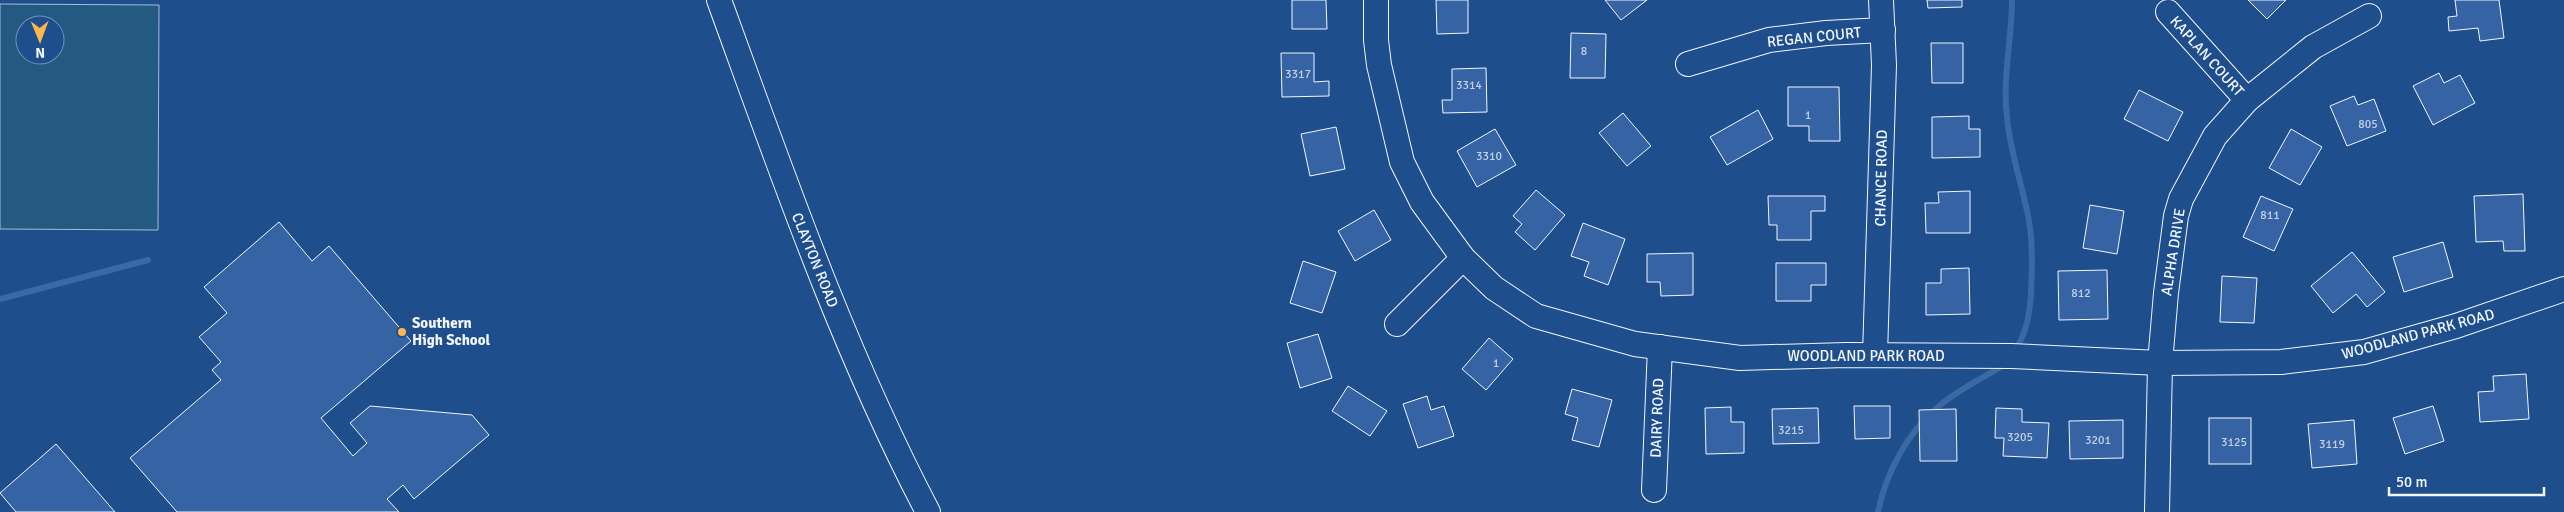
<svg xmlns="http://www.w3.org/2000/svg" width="2564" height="512" font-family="Signika,sans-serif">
  <rect width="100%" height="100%" fill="#1f4e8c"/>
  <path fill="#245a82" stroke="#a8bbd7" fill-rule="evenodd" d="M0,4l159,1 -1,225 -158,-1zM25,25h30v30h-30z"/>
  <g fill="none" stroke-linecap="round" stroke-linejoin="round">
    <g stroke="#3b69a3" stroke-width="6">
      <path d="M2012,0c0,39 -10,78 -5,117 3,36 16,70 22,104 4,25 3,48 2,72 -1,19 -5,43 -17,58"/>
      <path d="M0,299l148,-39"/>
      <path d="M1878,512c8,-39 29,-79 60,-105 18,-16 41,-27 61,-39l5,-6"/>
    </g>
  </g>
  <g fill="#3563a3" stroke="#f2f6ff">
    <path d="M1292,0h34l1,29h-35z"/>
    <path d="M1436,0h32v33l-31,1z"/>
    <path d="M1605,0h42l-26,20z"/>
    <path d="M1927,0h35v7l-34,1z"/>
    <path d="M2248,0h38l-19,19z"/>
    <path d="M2455,0h44l5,38 -24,3 -2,-13 -29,3 -1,-14 9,-1z"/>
    <path d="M1571,33l35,1 -1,44h-35z"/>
    <path d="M1931,43h32v40h-31z"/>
    <path d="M1281,53h33v29l15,-1v15l-47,1z"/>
    <path d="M1486,68l1,44 -44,1 -1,-13h10v-31z"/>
    <path d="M2439,73l5,10 16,-8 15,28 -42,22 -20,-39z"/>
    <path d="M1788,87h51l1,54h-31v-15h-21z"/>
    <path d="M2139,90l44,22 -15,29 -44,-22z"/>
    <path d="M2354,96l4,9 16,-6 12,32 -39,15 -17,-40z"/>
    <path d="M1758,110l15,29 -46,26 -17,-28z"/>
    <path d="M1623,113l28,33 -24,20 -28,-33z"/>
    <path d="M1969,116v13h11v28l-48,1v-41z"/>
    <path d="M1336,127l9,42 -35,7 -9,-42z"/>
    <path d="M1495,129l21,36 -39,22 -20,-36z"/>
    <path d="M2291,129l31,18 -22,38 -31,-17z"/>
    <path d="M1536,190l29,25 -30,35 -20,-18 7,-8 -9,-8z"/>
    <path d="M1970,191v42h-44l-1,-30h14l-1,-11z"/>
    <path d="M2523,194l2,57h-21l-1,-10 -27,1 -2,-46z"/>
    <path d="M1768,196h57v15h-14v29h-34v-15h-8z"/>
    <path d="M2261,196l32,13 -19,42 -31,-14z"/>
    <path d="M2090,205l34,6 -7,43 -34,-6z"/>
    <path d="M1374,210l17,30 -36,21 -17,-30z"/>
    <path d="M279,222l33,39 17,-15 82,95 -90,77 32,38 14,-13 -17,-20 20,-17 102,9 17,20 -75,64 -11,-14 -16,14 12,13h-222l-47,-54 91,-78 -9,-10 9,-8 -22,-25 28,-24 -23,-26z"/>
    <path d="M1583,223l42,16 -17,46 -24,-9 5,-14 -18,-6z"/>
    <path d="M2443,242l10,35 -49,15 -11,-35z"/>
    <path d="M2352,252l33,40 -18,15 -11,-13 -23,19 -22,-27z"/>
    <path d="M1693,253v42l-32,1 -1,-14h-13v-28z"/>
    <path d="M1303,261l33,11 -14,41 -32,-10z"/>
    <path d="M1776,263h50v22h-15v16h-35z"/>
    <path d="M1969,268l1,46 -44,1v-32h15v-14z"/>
    <path d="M2107,270l1,49 -49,1 -1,-49z"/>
    <path d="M2222,276l35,2 -3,45 -34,-1z"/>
    <path d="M1318,334l14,44 -32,10 -13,-45z"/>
    <path d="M1489,338l24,21 -27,31 -24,-21z"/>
    <path d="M2526,374l3,45 -49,3 -2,-30 16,-1 -1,-15z"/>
    <path d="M1348,386l39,25 -17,25 -38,-25z"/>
    <path d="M1572,389l40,11 -13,47 -27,-7 6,-22 -13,-4z"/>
    <path d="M1427,396l4,14 13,-4 10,30 -36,12 -15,-44z"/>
    <path d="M1854,406h36v32l-35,1z"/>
    <path d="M2433,406l11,35 -39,13 -12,-36z"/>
    <path d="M1731,407v15h13v31l-38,1 -1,-46z"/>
    <path d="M1818,408l1,35 -46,1 -1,-35z"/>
    <path d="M1996,408l26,1v13l27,1 -2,35 -44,-2 1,-18h-9z"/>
    <path d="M1956,409l1,52h-37l-1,-51z"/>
    <rect x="2209" y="418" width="42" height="46"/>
    <path d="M2123,420v38l-53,1 -1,-38z"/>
    <path d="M2354,420l3,44 -45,4 -4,-44z"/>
    <path d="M56,444l59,68h-99l-16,-19z"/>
  </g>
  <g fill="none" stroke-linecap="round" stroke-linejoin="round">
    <defs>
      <g id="minor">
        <path d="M719,0c63,173 123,348 209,512"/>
        <path d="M1376,0v40l3,25 23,97 20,40 41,56 31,30 42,28 99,28 105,14 106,-3 165,1 149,7 121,-1 83,-10 92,-26 108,-37"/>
        <path d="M2168,12l79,88"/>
        <path d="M1688,64l81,-24 57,-7 57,-3"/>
        <path d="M1397,324l66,-66"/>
        <path d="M1875,355l9,-290 -3,-65"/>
        <path d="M1654,490l6,-143"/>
        <path d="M2157,512l3,-149 6,-70 10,-77 5,-17 34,-63 32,-36 66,-53 56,-31"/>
      </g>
    </defs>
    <use href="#minor" stroke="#f2f6ff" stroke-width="26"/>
    <use href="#minor" stroke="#1f4e8c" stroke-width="24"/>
  </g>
  <circle fill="#ffb74d" stroke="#1f4e8c" stroke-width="2" cx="402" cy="332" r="5"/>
  <g text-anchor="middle" stroke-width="4" stroke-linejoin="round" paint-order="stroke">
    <g font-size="12" fill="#c3d1e8">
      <text x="1584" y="55">8</text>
      <text x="1298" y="78">3317</text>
      <text x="1469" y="89">3314</text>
      <text x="1808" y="119">1</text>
      <text x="2368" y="128">805</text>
      <text x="1489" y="160">3310</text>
      <text x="2270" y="219">811</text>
      <text x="2081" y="297">812</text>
      <text x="1496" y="367">1</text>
      <text x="1791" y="434">3215</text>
      <text x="2020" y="441">3205</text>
      <text x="2098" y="444">3201</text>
      <text x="2234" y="446">3125</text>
      <text x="2332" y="448">3119</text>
    </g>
    <g font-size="15" fill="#f2f6ff" stroke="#1f4e8c">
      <text transform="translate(1814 37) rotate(-6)" y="5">REGAN COURT</text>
      <text transform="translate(2207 56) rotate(48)" y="5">KAPLAN COURT</text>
      <text transform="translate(1881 178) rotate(-89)" y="5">CHANCE ROAD</text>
      <text transform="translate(2173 252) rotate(-81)" y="5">ALPHA DRIVE</text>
      <text transform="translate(815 260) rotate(68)" y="5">CLAYTON ROAD</text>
      <text transform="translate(2418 334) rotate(-15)" y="5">WOODLAND PARK ROAD</text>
      <text x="1866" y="361">WOODLAND PARK ROAD</text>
      <text transform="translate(1657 418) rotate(-88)" y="5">DAIRY ROAD</text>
    </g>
    <g font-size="15" font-weight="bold" fill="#f2f6ff" stroke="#1f4e8c" text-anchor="start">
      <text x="412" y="328">Southern<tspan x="412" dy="17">High School</tspan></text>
    </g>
  </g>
  <g transform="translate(40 40) rotate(179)"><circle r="24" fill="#1f4e8c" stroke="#7391ba"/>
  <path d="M0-4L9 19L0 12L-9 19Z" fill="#ffb74d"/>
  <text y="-8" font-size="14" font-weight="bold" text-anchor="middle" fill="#f2f6ff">N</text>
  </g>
  <path d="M2389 487v8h155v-8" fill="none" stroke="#f2f6ff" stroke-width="2.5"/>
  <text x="2396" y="487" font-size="15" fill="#f2f6ff" stroke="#1f4e8c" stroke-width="4" paint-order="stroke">50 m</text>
</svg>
